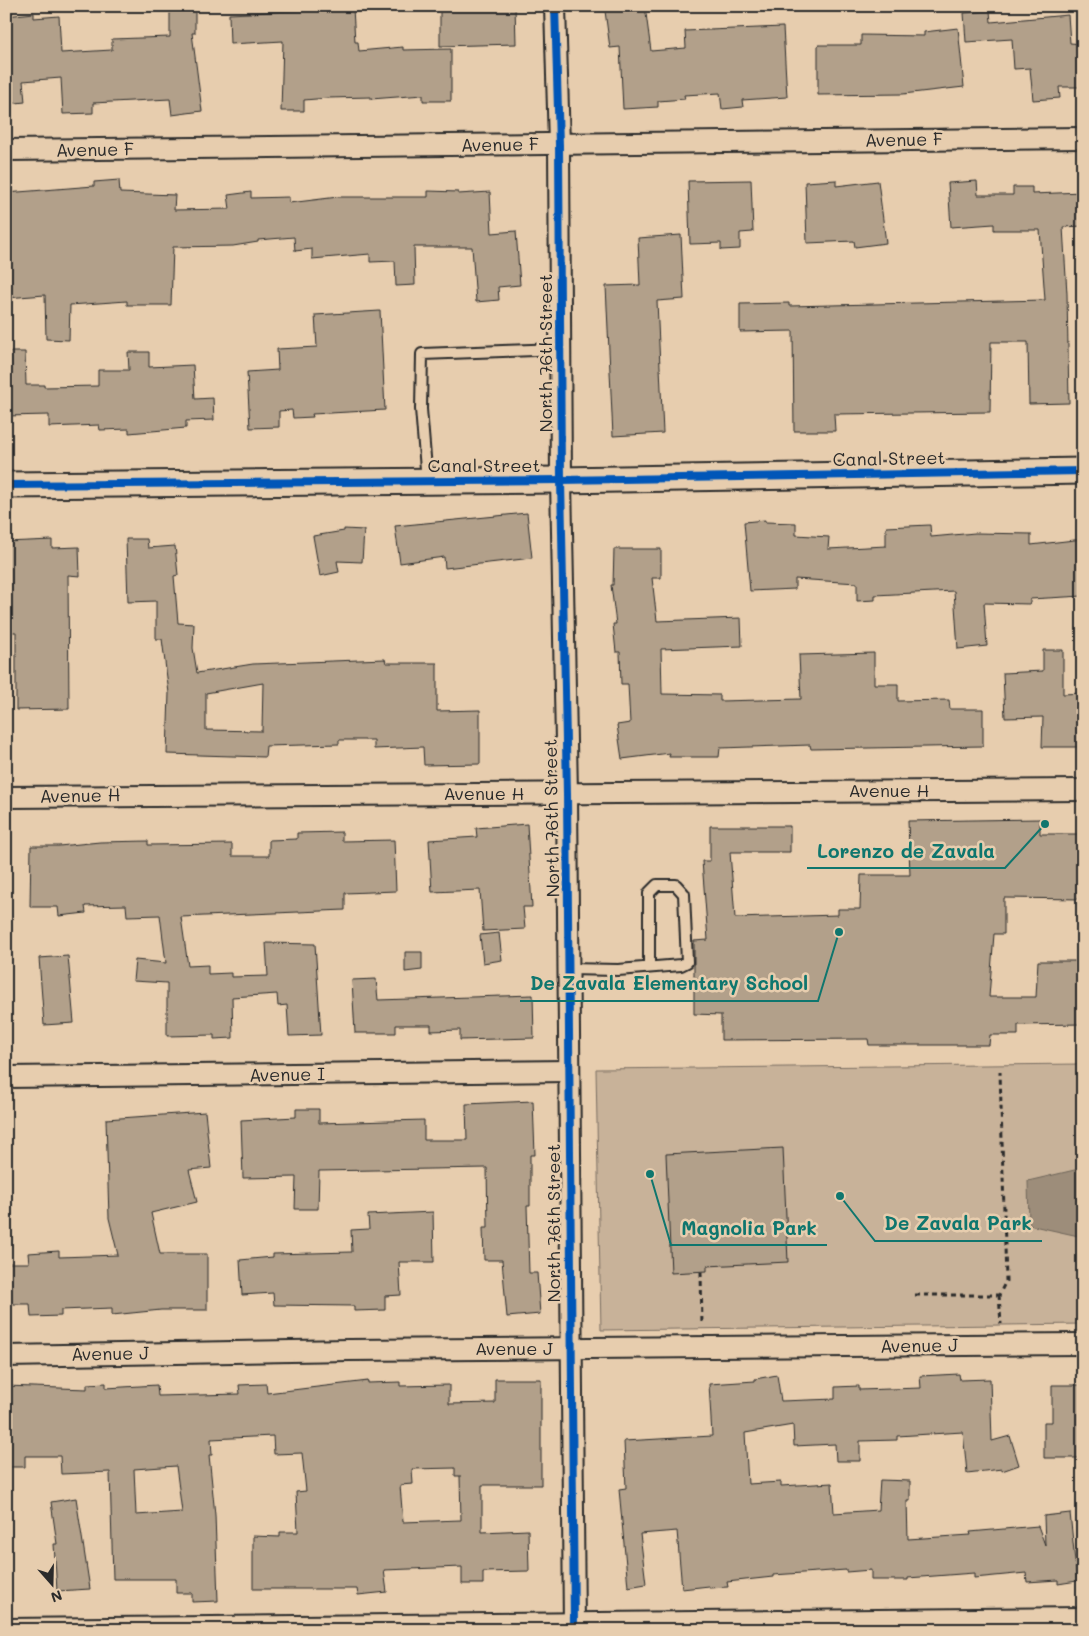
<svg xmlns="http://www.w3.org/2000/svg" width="1089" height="1636" font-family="Mali,sans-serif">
  <rect width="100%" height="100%" fill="#e7cdae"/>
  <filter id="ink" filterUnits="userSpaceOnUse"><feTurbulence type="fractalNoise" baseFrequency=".02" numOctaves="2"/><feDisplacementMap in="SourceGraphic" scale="10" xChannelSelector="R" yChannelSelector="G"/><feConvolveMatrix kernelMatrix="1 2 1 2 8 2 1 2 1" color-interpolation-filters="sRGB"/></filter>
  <g filter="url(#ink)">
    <path fill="#c8b299" stroke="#7a6e62" d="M1083,1064v260l-482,6 -5,-261z"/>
    <path fill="#9d8d7a" stroke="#6f665a" d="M1083,1168v69l-54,-12 -1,-44z"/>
    <g fill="#b2a08a" stroke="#2b2b2b" fill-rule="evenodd">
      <path d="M472,6h43l1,38 -76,2v-38h32z"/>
      <path d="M645,6l6,45 35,-3 -1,-17 98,-4 4,70 -45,3 1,7 -21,2 -2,-16 -36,2 1,4 -27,2v6l-35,2 -3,-62 -10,1 -5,-37z"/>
      <path d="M353,8l2,34h3l1,9 44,-4v3l48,-1v52h-28v-6l-52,4v-2l-43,1 -24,2v11h-23l2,-70 -53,3 -1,-30z"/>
      <path d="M170,9h25v24h-3l10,78 -30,4 -2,-16 -77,4v10l-30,1 -2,-36 -38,3 2,21 -19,2v-88l28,-3v5l25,-2 2,37 51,-3v-11l58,-2z"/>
      <path d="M990,11l1,11 77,-7 2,28 13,1v43h-24l1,11 -27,2 -3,-32 -16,1 -2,-30 -46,3 -2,-29z"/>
      <path d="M958,28l6,59 -61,7 -85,1v-50h43v-10l63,1v-4z"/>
      <path d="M119,180l1,13 55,2 -1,15 56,-1 -2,-14 23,-3v6l38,-1v6l49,-6h90v-6l30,1v2l32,-2 2,41 24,-2 4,54 -22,2 1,13 -23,2 -4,-55h-58l1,38 -19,1 -1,-25 -25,1v-8l-58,5v-10l-17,2 -1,-14 -36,3v2l-25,4 -60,1 -2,58h-44v-4l-57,4 -1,35 -23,-1 -1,-44 -39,3v-105l88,-7v-4z"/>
      <path d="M751,180l2,52 -13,1v16l-19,1v-7l-31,1 -2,-63z"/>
      <path d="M836,180v6l42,-5 8,62 -31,4 -1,-6 -47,2 -2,-61z"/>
      <path d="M977,181l1,14h35v-8h19v7l51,-2v34l-20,1 4,67 2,109 -40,1 -1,-62h-37l-1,70 -156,2 1,17h-41l-1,-100 -53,1v-28l49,-1v3l256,-6 -5,-70h-46v-6l-43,3 -3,-44z"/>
      <path d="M681,235l3,64 -27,2 6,132 -50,3 -7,-150 34,-1 -2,-47z"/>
      <path d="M380,311l5,99 -73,4 1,3 -20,1 -1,-8 -13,1v16l-29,1 -3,-56 31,-2 -1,-21 40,-2 -2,-32z"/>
      <path d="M6,352h19l1,33h18v2l54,-1v-16h31l-1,-18h21v15l44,-2 2,34 18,-1 1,22 -28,1v7l-57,5v-4l-29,1 -1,-5 -50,2v-12l-43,1z"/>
      <path d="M527,513l5,45 -87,10 -1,-11 -44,6 -5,-37z"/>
      <path d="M765,520v2l31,1v12l33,2 -1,12 58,-3v-19l44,-2 1,12 44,-4 56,1v11l52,-6v57l-53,3v5l-46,-1 3,43 -29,3 -4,-58 -79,4v5l-18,1v-18l-62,-4v10l-45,2 -6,-69z"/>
      <path d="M344,529l20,1 -2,32 -25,-1 2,11 -19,4 -7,-40 31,-5z"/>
      <path d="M126,539h21l1,9 27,-2 3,29 -4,1 4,47 16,1 -1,24 4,25 56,-9 132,-5 1,4h51v48l43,-1v54l-56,1 -1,-18 -49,2v-9h-35v4l-73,2 -1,11 -98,-3 2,-61 -7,-54h-6v-38l-28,1zM263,683l-1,48 -56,-1v-37z"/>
      <path d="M52,540v8l27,-1 1,29 -12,-1 1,134 -53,1v-78h-10v-90z"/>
      <path d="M614,549h47v29h-9l5,43 84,-3 1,28 -81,3 1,45 58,1v6l81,-2 -2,-44 75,-2v31h24v17l51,-1 1,9h33v37l-172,3 -1,-4 -90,3 -1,9h-50l1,-4 -48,6 -5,-34 13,-2 -2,-39h-7l-1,-32h-4l-3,-28h3l-5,-39h2z"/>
      <path d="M1043,650h20v44l20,-1v54h-41l1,-30 -38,1 -2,-45 40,-2z"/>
      <path d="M1040,819v15h43v65l-79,-1v36h-10l-5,63h47l2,-36h45v63l-65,1v10h-28l-1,10h-120l-1,-6 -147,1v-25l-27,-1v-73l14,-1 -6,-79h8v-35h80v26h-60l5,66 103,-3v-6h22l1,-34h49l-2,-54z"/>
      <path d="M527,824l5,83h-9l2,22 -42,2 -3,-41 -48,2 -3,-52 48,-3 -1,-9z"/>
      <path d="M342,832v9l52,-1 2,51 -51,2v17l-164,7 7,49 20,-1v9l23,-1v4l37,-1 -2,-33 49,1 6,91 -32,1 -2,-31 -9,1 -1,-12 -45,3 1,41 -19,1v-4l-47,1v-53l-34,-2 2,-21 31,3 -6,-48 -33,1 -1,-11 -41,1 1,7 -27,3 -1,-9h-28l1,-61h28l41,-4 48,-1v4l84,-1v12h37v-16l28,-1v-6z"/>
      <path d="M499,933l3,27 -19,3 -3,-28z"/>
      <path d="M405,952h17v18l-17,2z"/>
      <path d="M68,956l6,67 -30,2 -5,-67z"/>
      <path d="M376,979l2,21 155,-5 1,43 -74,2v-10l-29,1v-6h-35v8h-41l-3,-53z"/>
      <path d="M533,1101l2,54h-5v51h-3l2,67h8l3,41 -33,3 -5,-57h-18l-1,-32h5l-1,-60 -168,3 -1,38h-23l1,-32 -53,1 -2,-58 55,-3v-8h23v14l105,-3v20h43l-1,-36z"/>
      <path d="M205,1112l6,56 -22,2 8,32 -46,11 9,41h47v56h-46l-49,5v-7l-51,2v6l-30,1 -1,-13h-24v-41h23l-1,-10 31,-2v6l59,-2 -9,-37 -3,-99z"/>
      <path d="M783,1148l5,114 -81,4v5l-36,2 -5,-119z"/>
      <path d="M433,1212l1,50h-35l2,33 -16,1v14l-31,1v-5l-80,-1 -1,-12 -31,2 -2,-35 33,-3v-3l79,-2 -1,-22 18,-1 -1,-14z"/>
      <path d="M959,1374l1,6 30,-1 2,62 18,-5 9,29 -17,6v-2l-35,4 -4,-41 -66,4v4l-37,1v20h-24l-1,-17 -41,2 -1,-21 -48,8 3,51 33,-2v4l51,-3 2,30 44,-3 2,-30 30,1v20h-3l1,38 63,-4 -1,-3 68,-6 7,19 -1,-29 26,-3 7,68 -19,3v-4l-31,2 -1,-9 -52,5v-5l-66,5v2h-37v-10l-25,2v-2l-73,5v2l-46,5 1,5 -19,1v-2l-27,3 -5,-58 -37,3 6,50 -18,3 -9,-98 7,-1 -2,-47 88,-5 -3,-52 46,-3v-2l22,-4 4,26 54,-2v-12l24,-1v4l62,-2 -1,-12z"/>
      <path d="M495,1379h46v106h-59v47l46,-2 1,41 -46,1v12h-21v-17l-78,3 3,22 -29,3 -1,-6h-104v-53l27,1v-5h18l-2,-40 10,-1 -4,-38 -28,1 -1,-18 -62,3 1,16h-3l6,60 3,86 -26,1v-9h-16v-14h-63l-3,-107 -49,2 -1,-18h-35v11h-19v-81l81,3v-5l19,-1v5l51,-3 1,11 82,-2 -1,-9 27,-1 1,9 101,-12v2l32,-1v4l49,-1v19l46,-1zM176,1466l6,46 -46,3 -2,-46zM455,1468v8h5l1,44 -58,2 -3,-37 13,-1 -1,-15z"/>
      <path d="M1052,1385h31v73h-39v-36h8z"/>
      <path d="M76,1498l14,91 -33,2 -3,-47h3l-6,-42z"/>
    </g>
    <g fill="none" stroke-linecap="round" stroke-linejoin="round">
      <defs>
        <g id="service">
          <path d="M427,481l-6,-72 1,-55 139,-5"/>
          <path d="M568,969l50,1 63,-5 6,-3 -3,-68 -8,-9h-19l-8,8v74"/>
        </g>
        <g id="minor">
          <path d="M555,6l4,139 2,335 6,314 7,836"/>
          <path d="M6,150l1077,-12"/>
          <path d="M6,797l1077,-7"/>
          <path d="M6,1077l563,-6"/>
          <path d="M6,1356l343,-6 734,-6"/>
          <path d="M6,1629l1077,-11"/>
        </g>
        <path id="tertiary" d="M6,485l555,-5 522,-9"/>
      </defs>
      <use href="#service" stroke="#2b2b2b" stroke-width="14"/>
      <use href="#minor" stroke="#2b2b2b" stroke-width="24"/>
      <use href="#tertiary" stroke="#2b2b2b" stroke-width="29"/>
      <g stroke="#2b2b2b" stroke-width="3" stroke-dasharray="5 4" stroke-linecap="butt">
        <path d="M701,1272l1,54"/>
        <path d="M915,1295h84l7,-14 -6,-210"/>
        <path d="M999,1295l2,29"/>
      </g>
      <use href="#service" stroke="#e7cdae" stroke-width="10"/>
      <use href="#minor" stroke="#e7cdae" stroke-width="20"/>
      <use href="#tertiary" stroke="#e7cdae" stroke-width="25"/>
      <defs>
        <g id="cycleway">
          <path d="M555,6l4,139 2,335 6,314 7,836"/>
          <path d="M6,485l555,-5 522,-9"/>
        </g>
      </defs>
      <use href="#cycleway" stroke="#e7cdae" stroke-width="11"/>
      <use href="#cycleway" stroke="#0057b8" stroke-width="8"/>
    </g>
  </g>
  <g text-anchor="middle" stroke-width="5" stroke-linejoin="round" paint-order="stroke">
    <g font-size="18" fill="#2b2b2b" stroke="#e7cdae">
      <text transform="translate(904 140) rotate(-1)" y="6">Avenue F</text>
      <text transform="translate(500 145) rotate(-1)" y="6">Avenue F</text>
      <text transform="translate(95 150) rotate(-1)" y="6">Avenue F</text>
      <text transform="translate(546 353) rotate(-90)" y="6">North 76th Street</text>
      <text transform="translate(889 459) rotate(-1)" y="6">Canal Street</text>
      <text x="484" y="472">Canal Street</text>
      <text x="889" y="797">Avenue H</text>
      <text x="484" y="800">Avenue H</text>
      <text transform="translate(80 796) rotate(-1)" y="6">Avenue H</text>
      <text transform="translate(552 818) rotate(-91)" y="6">North 76th Street</text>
      <text transform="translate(287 1075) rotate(-1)" y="6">Avenue I</text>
      <text transform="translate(554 1223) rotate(-90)" y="6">North 76th Street</text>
      <text transform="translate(919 1346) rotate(-1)" y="6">Avenue J</text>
      <text x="514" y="1355">Avenue J</text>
      <text transform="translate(110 1354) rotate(-1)" y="6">Avenue J</text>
    </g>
  </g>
  <path fill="none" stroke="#0f766e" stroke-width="2" d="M1045 824L1005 868H807M839 932L818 1001H520M840 1196L875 1241H1042M650 1174L671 1245H827"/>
  <g fill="#0f766e" stroke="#e7cdae" stroke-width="2">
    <circle cx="1045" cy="824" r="5"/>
    <circle cx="839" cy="932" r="5"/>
    <circle cx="840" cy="1196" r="5"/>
    <circle cx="650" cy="1174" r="5"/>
  </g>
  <g font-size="19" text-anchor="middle" font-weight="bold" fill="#0f766e" stroke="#e7cdae" stroke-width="5" stroke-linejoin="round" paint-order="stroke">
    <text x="906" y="858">Lorenzo de Zavala</text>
    <text x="669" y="990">De Zavala Elementary School</text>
    <text x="958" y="1230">De Zavala Park</text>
    <text x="749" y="1235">Magnolia Park</text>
  </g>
  <rect width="1089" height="1636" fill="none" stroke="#e7cdae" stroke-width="25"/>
  <rect x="12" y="12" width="1064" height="1611" fill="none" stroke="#2b2b2b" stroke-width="2" filter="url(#ink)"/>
  <g transform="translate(52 1584) rotate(160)" stroke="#e7cdae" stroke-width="4" paint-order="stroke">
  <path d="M0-4L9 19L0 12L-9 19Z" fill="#2b2b2b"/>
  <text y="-8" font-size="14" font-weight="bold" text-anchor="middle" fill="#2b2b2b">N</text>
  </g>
</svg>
